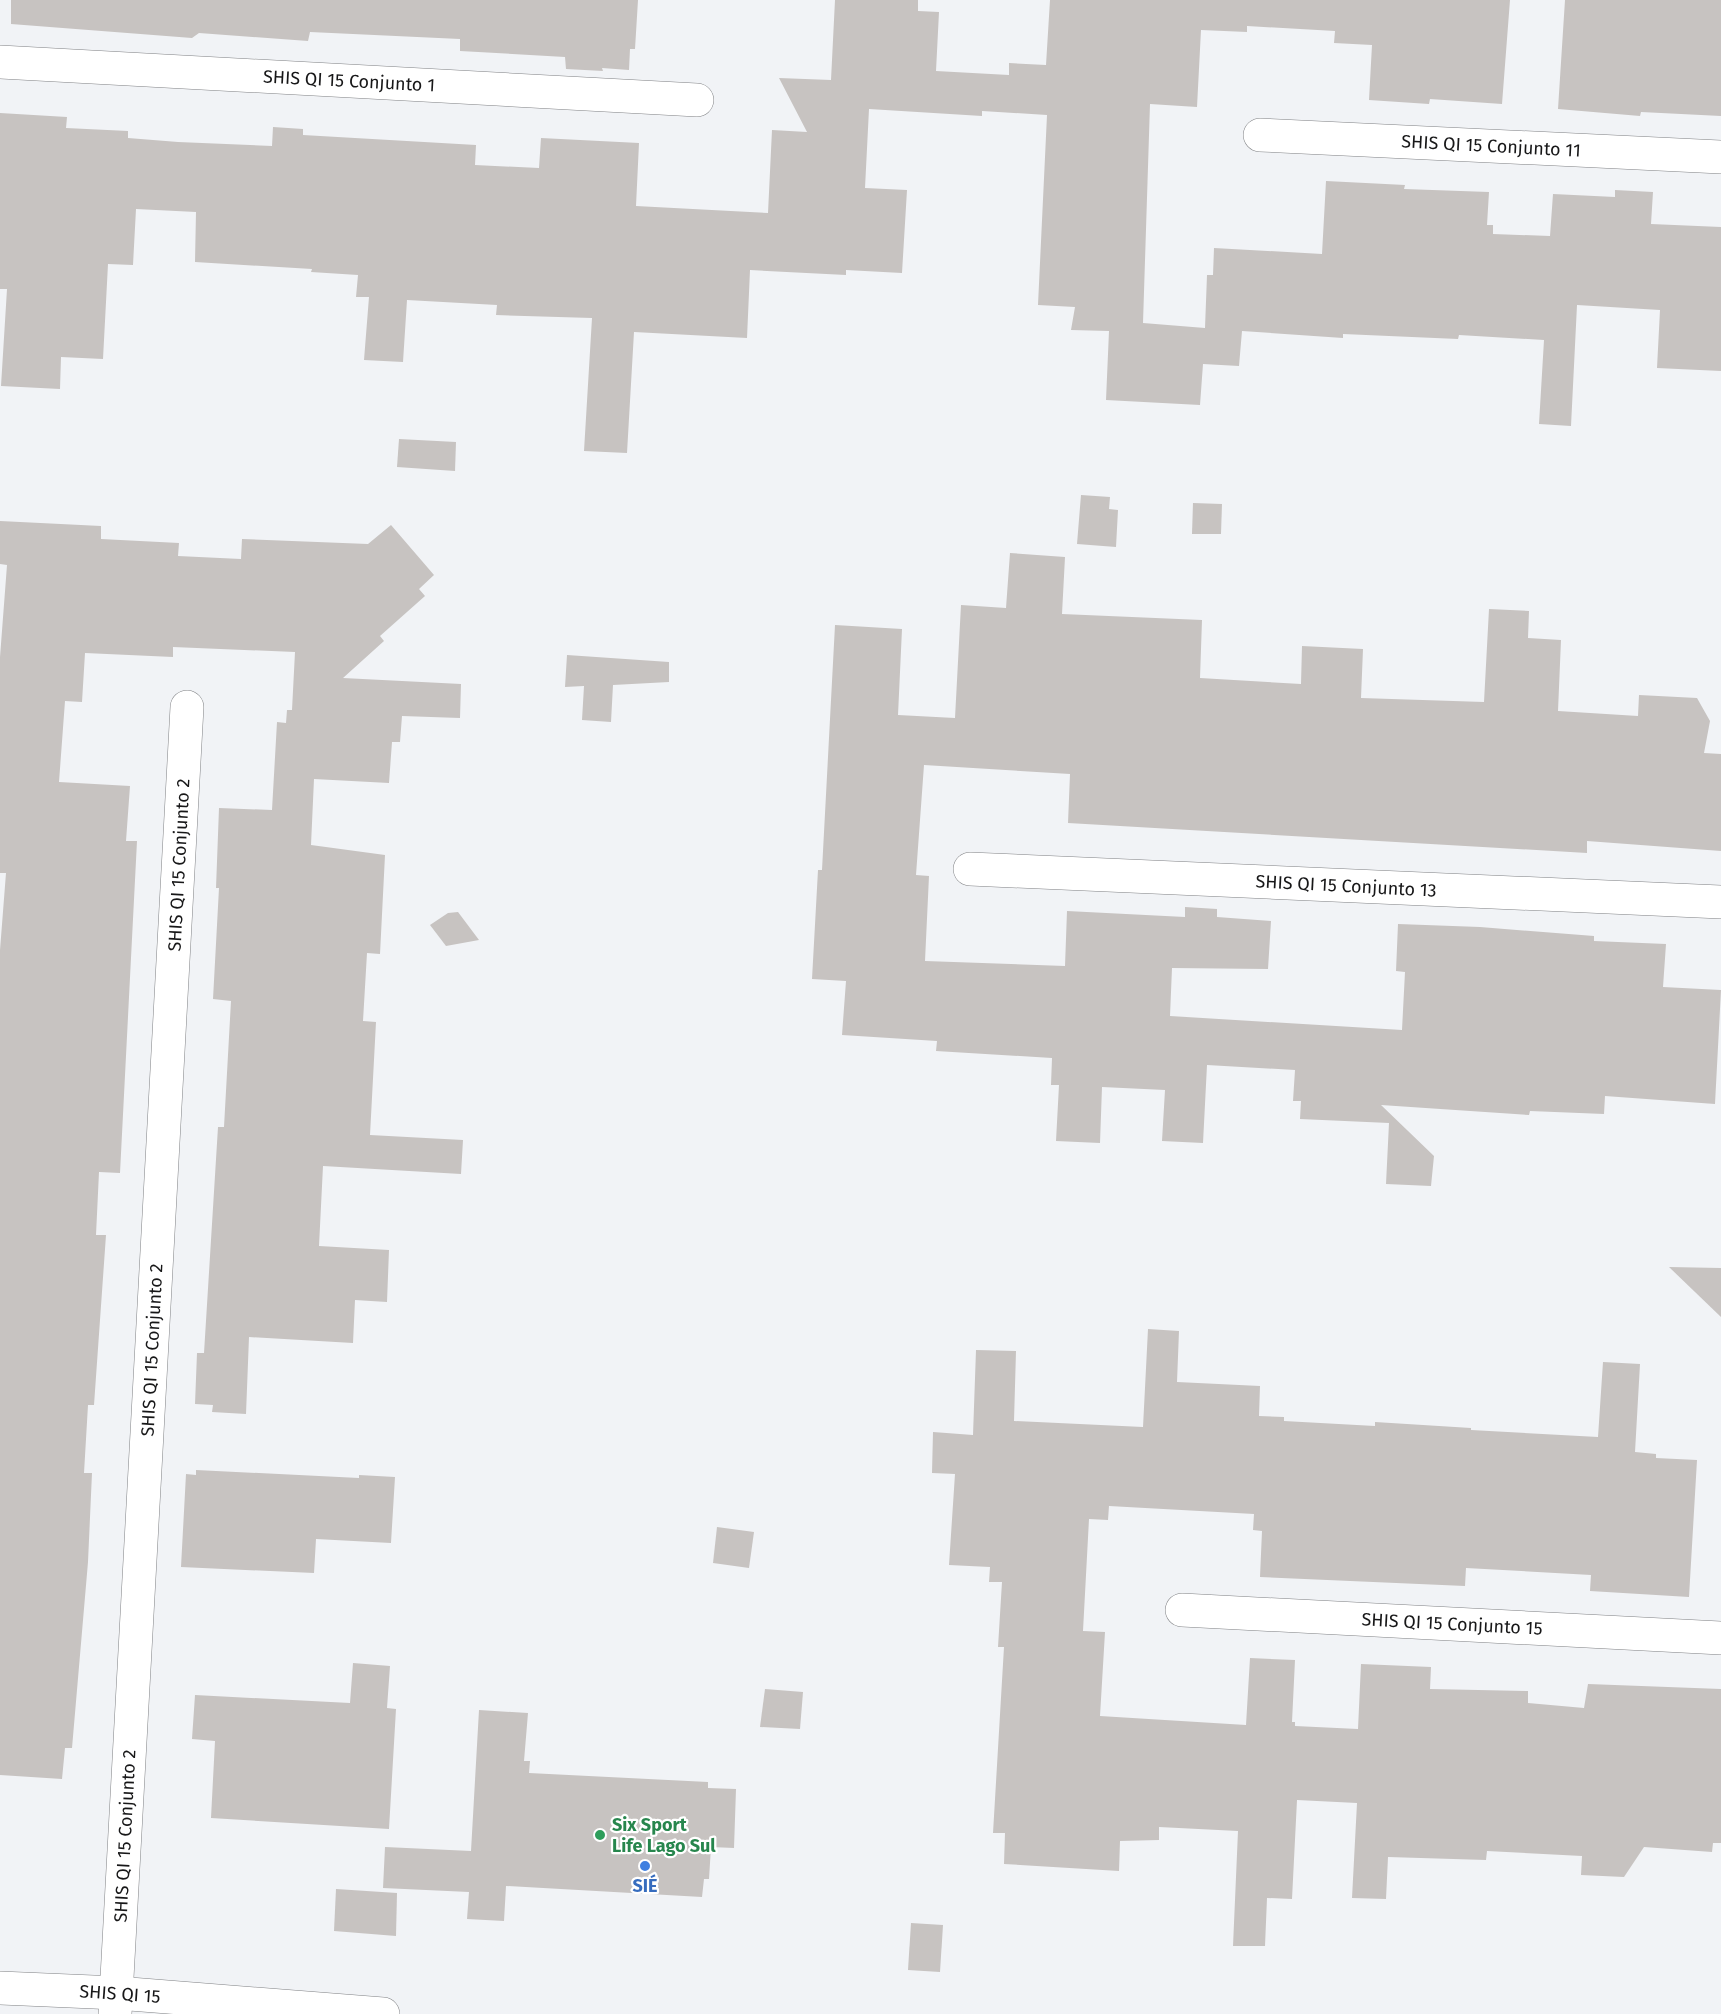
<svg xmlns="http://www.w3.org/2000/svg" width="1721" height="2014" font-family="'Fira Sans',sans-serif">
  <rect width="100%" height="100%" fill="#f1f3f6"/>
  <g fill="#c7c3c1">
    <path d="M11,0h627l-3,49h-5l-1,21 -27,-2 1,3 -37,-2 -1,-12 -105,-6v-12l-150,-7 -2,9 -109,-8 -7,5 -181,-14z"/>
    <path d="M835,0h83v11l21,1 -3,59 73,4v-12l37,2 4,-65h460l-8,104 -72,-5 -1,5 -60,-4 3,-55 -38,-2 1,-12 -88,-5v6l-46,-2 -4,77 -47,-3 -7,219 62,5 2,-53h6l1,-27 108,6 4,-73 79,4 -1,4 85,3 -2,33h6v9l57,2 3,-42 62,3v-7l38,2 -2,32 70,3v144l-64,-3 3,-58 -83,-5 -6,121 -32,-2 5,-84 -85,-5 -1,4 -115,-5v4l-101,-7 -3,35 -36,-2 -3,41 -94,-5 3,-69 -38,-1 4,-23 -37,-2 9,-190 -65,-4v5l-113,-7 -4,79 42,2 -5,83 -56,-3v5l-96,-5 -3,68 -113,-6 -7,121 -43,-2 8,-133 -96,-3 1,-10 -90,-5 -4,62 -39,-2 5,-63h-13l2,-22 -47,-3 1,-3 -117,-7 1,-50 -60,-3 -3,56 -25,-1 -5,95 -42,-2 -1,32 -59,-3 6,-97h-7v-176l67,4 -1,11 62,3v7l50,4 94,4 1,-19 30,2v6l173,10 -1,20 64,3 2,-30 98,5 -3,63 132,7 4,-83 35,2 -28,-54 52,2z"/>
    <path d="M1565,0h156v116l-80,-4 -1,4 -82,-7z"/>
    <path d="M399,439l57,3 -1,29 -58,-4z"/>
    <path d="M1081,495l29,2 -1,12 9,1 -2,37 -39,-3z"/>
    <path d="M1193,503l29,1 -1,30h-29z"/>
    <path d="M0,521l101,5v13l78,4 -1,13 63,3 1,-20 126,5 23,-19 43,50 -15,14 6,7 -45,40 4,5 -41,37 118,6 -1,34 -58,-2 -2,26h-8l-3,41 -75,-4 -3,66 74,10 -5,99 -13,-1 -4,68 13,1 -6,113 93,5 -2,34 -138,-8 -4,80 70,4 -2,52 -32,-2 -2,43 -104,-6 -3,77 -34,-2 1,-7 -18,-1 2,-51h7l14,-226h6l7,-126 -18,-2 6,-111h-3l3,-80 53,2 5,-88 9,1 1,-13h5l3,-58 -122,-5v10l-88,-4 -3,49 -17,-1 -6,81 71,4 -4,55h11l-17,332 -21,-1 -3,63h10l-12,170h-6l-4,68h8l-4,89 -16,186h-7l-3,31 -62,-4v-825l6,-77h-6v-216l7,-92 -7,-1z"/>
    <path d="M1010,553l55,4 -3,57 140,6 -2,58 101,6 1,-38 61,3 -2,49 123,4 5,-93 40,2 -1,27 33,2 -3,71 80,5 1,-21 58,3 13,23 -6,32 17,1v97l-134,-10v12l-519,-30 2,-49 -146,-9 -8,110 13,1 -4,85 140,5 2,-55 118,6v-10l32,2v8l54,4 -3,48 -96,-1 -2,48 232,14 3,-58 -9,-1 2,-47 82,3 114,9v5l72,3 -3,43 58,3 -6,114 -110,-8 -1,18 -74,-3 -1,4 -148,-10 53,51 -3,30 -45,-2 3,-61 -89,-4 1,-18h-8l2,-31 -88,-5 -4,78 -41,-2 3,-51 -63,-3 -2,56 -44,-2 3,-56h-8l1,-27 -116,-7 1,-10 -95,-6 4,-54 -34,-2 6,-109h4l13,-245 67,4 -4,86 57,3 6,-113 45,3z"/>
    <path d="M567,655l102,7v20l-56,3 -2,37 -29,-2 2,-34 -19,1z"/>
    <path d="M458,912l21,28 -33,6 -16,-21 18,-12z"/>
    <path d="M1669,1267l52,1v49z"/>
    <path d="M1148,1329l31,2 -2,51 83,4 -1,30 25,1v4l91,5v-4l96,6v2l127,7 5,-75 37,2 -5,88 21,2v4l41,2 -8,137 -99,-6 1,-16 -125,-7 -1,18 -205,-9 2,-46 -9,-1 1,-16 -145,-8 -1,14 -19,-1 -6,112 22,1 -5,84 146,9 4,-67 45,2 -3,62h3v4l63,3 3,-65 70,3 -1,22 98,2v12l56,5 4,-24 133,5v154h-8l-1,9 -68,-5 -20,30 -43,-2 1,-19 -95,-5 -1,9 -98,-3 -2,42 -34,-1 5,-95 -60,-3 -5,99 -25,-1 -2,48h-32l5,-115 -79,-4v13l-39,1 -1,30 -115,-7 1,-31h-12l11,-186h-6l4,-65h-13l1,-15 -41,-2 6,-91 -23,-1 1,-41 40,3 3,-85 40,1 -2,70 129,6z"/>
    <path d="M196,1470l163,8v-3l36,2 -4,66 -75,-4 -2,34 -133,-6 5,-93 10,1z"/>
    <path d="M717,1527l37,5 -5,36 -36,-5z"/>
    <path d="M353,1663l37,3 -3,42 9,1 -7,120 -178,-11 4,-77 -23,-2 3,-44 155,8z"/>
    <path d="M765,1689l38,3 -3,37 -40,-2z"/>
    <path d="M479,1710l49,3 -4,48h6l-1,12 179,9v6l28,1 -2,59 -23,-1 -2,32h-5l-2,18 -196,-11 -2,35 -37,-2 2,-27 -86,-4 2,-41 86,4z"/>
    <path d="M336,1889l61,4 -1,43 -62,-5z"/>
    <path d="M911,1923l32,2 -3,47 -32,-2z"/>
  </g>
  <g fill="none" stroke-linecap="round" stroke-linejoin="round">
    <defs>
      <g id="street">
        <path d="M0,62l697,38"/>
        <path d="M1260,135l461,22"/>
        <path d="M970,869l751,33"/>
        <path d="M1182,1610l539,28"/>
        <path d="M115,2014l72,-1307"/>
      </g>
      <path id="secondary" d="M0,1988l117,5 266,21"/>
    </defs>
    <use href="#street" stroke="#808285" stroke-width="34"/>
    <use href="#secondary" stroke="#808285" stroke-width="34"/>
    <use href="#street" stroke="#fff" stroke-width="33"/>
    <use href="#secondary" stroke="#fff" stroke-width="33"/>
  </g>
  <circle fill="#2e9e5b" stroke="#fff" stroke-width="2" cx="600" cy="1835" r="6"/>
  <circle fill="#3f7fe0" stroke="#fff" stroke-width="2" cx="645" cy="1866" r="6"/>
  <g text-anchor="middle" stroke-width="4.5" stroke-linejoin="round" paint-order="stroke">
    <g font-size="18" fill="#171718" stroke="#fff">
      <text transform="translate(349 81) rotate(3)" y="6">SHIS QI 15 Conjunto 1</text>
      <text transform="translate(1491 146) rotate(3)" y="6">SHIS QI 15 Conjunto 11</text>
      <text transform="translate(179 865) rotate(-87)" y="6">SHIS QI 15 Conjunto 2</text>
      <text transform="translate(1346 886) rotate(3)" y="6">SHIS QI 15 Conjunto 13</text>
      <text transform="translate(152 1350) rotate(-87)" y="6">SHIS QI 15 Conjunto 2</text>
      <text transform="translate(1452 1624) rotate(3)" y="6">SHIS QI 15 Conjunto 15</text>
      <text transform="translate(125 1836) rotate(-87)" y="6">SHIS QI 15 Conjunto 2</text>
      <text transform="translate(120 1994) rotate(4)" y="6">SHIS QI 15</text>
    </g>
    <g font-size="18" font-weight="bold" fill="#27864d" stroke="#fff" text-anchor="start">
      <text x="612" y="1831">Six Sport<tspan x="612" dy="21">Life Lago Sul</tspan></text>
    </g>
    <g font-size="18" font-weight="bold" fill="#366cbe" stroke="#fff">
      <text x="645" y="1892">SIÉ</text>
    </g>
  </g>
</svg>
